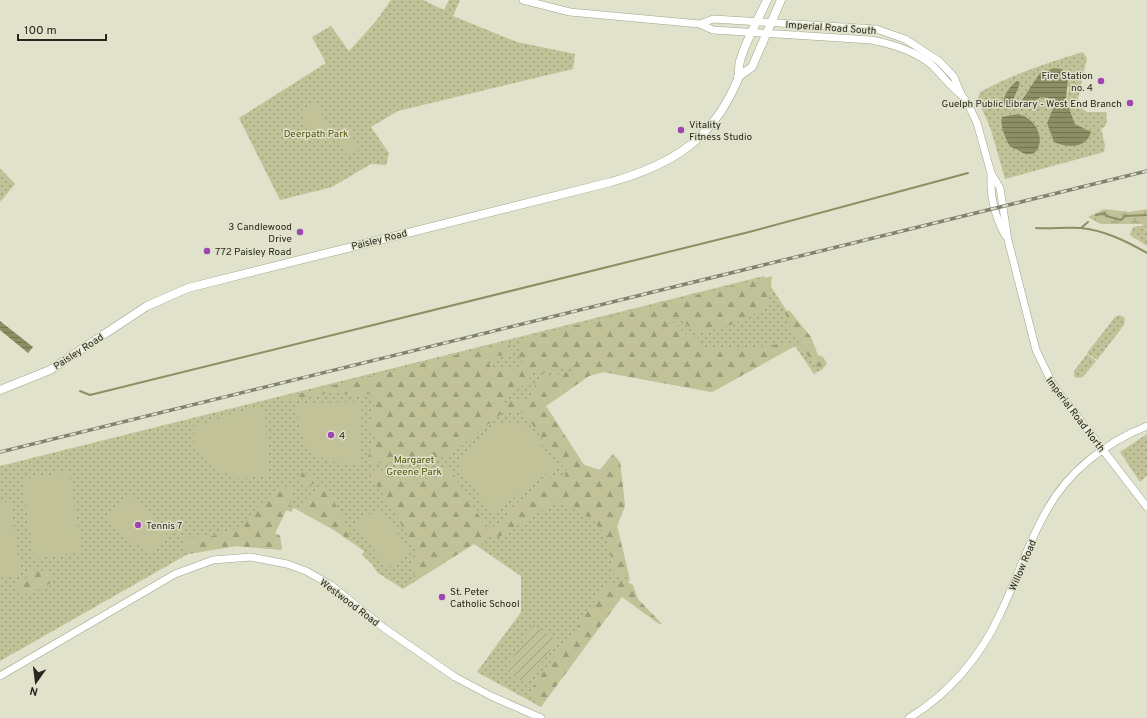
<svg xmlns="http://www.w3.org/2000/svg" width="1147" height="718" font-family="Overpass,sans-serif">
  <defs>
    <pattern id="grass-dots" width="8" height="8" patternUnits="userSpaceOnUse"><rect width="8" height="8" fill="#c1c298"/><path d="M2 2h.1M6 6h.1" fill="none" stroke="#9d9e7b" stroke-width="1.8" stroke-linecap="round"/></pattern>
    <pattern id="forest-firs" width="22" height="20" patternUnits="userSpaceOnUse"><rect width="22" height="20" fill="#c1c298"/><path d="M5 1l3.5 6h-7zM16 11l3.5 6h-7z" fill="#9d9e7b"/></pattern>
    <pattern id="wetland-marsh" width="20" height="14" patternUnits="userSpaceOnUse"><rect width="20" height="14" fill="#c1c298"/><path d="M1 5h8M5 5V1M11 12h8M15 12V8" fill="none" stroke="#9d9e7b"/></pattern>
    <pattern id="garden-furrows" width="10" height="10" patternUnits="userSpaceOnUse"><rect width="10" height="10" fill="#c1c298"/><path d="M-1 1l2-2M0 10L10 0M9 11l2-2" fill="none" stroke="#9d9e7b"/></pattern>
    <pattern id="water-rules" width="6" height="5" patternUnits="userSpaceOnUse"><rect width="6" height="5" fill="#8d8e63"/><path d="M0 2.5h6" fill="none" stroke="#737451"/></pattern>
  </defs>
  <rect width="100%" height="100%" fill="#e1e2cb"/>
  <g fill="url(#grass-dots)" fill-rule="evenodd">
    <path d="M391,0h32l21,10 5,-10h11l-7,16 64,26 58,12 -2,15 -175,42 -27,16 18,26 -3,12 -15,-1 -39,23 -52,13 -41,-82 87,-55 -14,-26 19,-11 18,25 27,-30z"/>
    <path d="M1083,52l4,6 -9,40 2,9 7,5h19c1,7 2,14 -5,17l4,16 -1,7 -99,27 -14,-49 -13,-31 2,-7c33,-18 67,-29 103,-40zM1069,87l-3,13 9,24 15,8 -43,-9 7,-17c-6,-13 -18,-9 -30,-9l4,-6z"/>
    <path d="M0,168l15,16 -15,18z"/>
    <path d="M1147,225v21l-17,-11 3,-8z"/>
    <path d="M764,276l60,92 -10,6 -19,-28 -83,46 -109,-20 -14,4 -43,30 38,59 16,5 13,-16 7,8 5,44 -8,20 13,54 -89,127 -64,-35 44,-60v-36l-47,-32 -71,45 -25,-16 -7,-10 -9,-8 2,-4 -30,-21 -40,-22 -3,4 -5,-2 -11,23 5,3 2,14 -46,-4 -48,8 -188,107v-195z"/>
    <path d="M1119,315l6,3 -1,7 -27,35 -10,-7 28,-36z"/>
    <path d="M1087,354l9,7 -13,16 -6,1 -3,-2v-5z"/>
    <path d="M1147,434v42l-7,6 -20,-30z"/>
  </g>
  <g fill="url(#forest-firs)" fill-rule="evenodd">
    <path d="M772,276c-1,10 -2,25 -9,32 -9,10 -50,25 -63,23 -9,-1 -14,-7 -19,-13l-9,1 12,14 15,5 1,9 52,1 34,-5 8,1 1,2 -83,46 -109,-20 -14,4 -43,30 38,59 16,5 13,-16 7,8 5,44 -8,20 12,50 -15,1c-2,-12 -3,-26 -7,-38 -6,-19 -34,-31 -52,-37l-56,35 -13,-2 -5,13 -7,-4 -59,37 -4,-20 5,-10 -24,-43 -22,-32v-6h45l34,-3 37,60c11,1 20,-7 23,-18l43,-33 7,-1 6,2 1,-8 -3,-2 -39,-54 -17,-2 -5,2 -42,34 -23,13 -65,3 -5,-3 8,-21 -6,-14 6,-24 -5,-7 -17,1 -16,-3 -24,3 -23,6 -9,-3 216,-53h13l1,9 -14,2 -8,7 2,5 31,1v-8l-3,-1 1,-21zM574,366l1,4 -33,8 -7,7 -5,15 -15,-1 -12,5 1,-7 8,-7 14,-5 9,-15 9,3z"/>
    <path d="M789,310l22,27 7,18 5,2 4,6 -2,4 -10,-1 -24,-36 -6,-18z"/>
    <path d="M302,472l16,9 -14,8 -4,-11z"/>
    <path d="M282,485l10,5 -1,11 -16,32 5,3 2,14 -46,-4 -48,8 -4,-7 2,-10 27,-1 30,-9 16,-22z"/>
    <path d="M325,486l18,32 10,25 -19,-13 -37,-21c8,-10 15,-19 28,-23z"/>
    <path d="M29,569l22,3v11l-22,11h-12l-1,-4 2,-8 8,-2z"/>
    <path d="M625,581l8,4 5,14 24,25h-3l-37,-27 -81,110 -6,-4 -3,-13 4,-7 11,-17 22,-26 33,-50 6,-5z"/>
  </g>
  <path fill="url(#wetland-marsh)" d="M1104,209l25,3 18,-3v17l-6,-2h-40l-13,-7z"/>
  <path fill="url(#garden-furrows)" d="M534,625l23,15 -31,44 -21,-14z"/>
  <g fill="#c1c298">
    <path d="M315,102l15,26 -15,9 -16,-25z"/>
    <path d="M350,133l10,16 -13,7 -9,-16z"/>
    <path d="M357,402l5,5 -3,57c-10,-1 -25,-1 -35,-5 -24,-12 -25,-32 -28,-56z"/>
    <path d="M258,406l7,5 4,64 -29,4 -26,-10 -20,-20v-23z"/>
    <path d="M516,421l16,10 24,36 -60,44h-6l-34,-49 16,-17 25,-21z"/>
    <path d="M69,472l13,80 -48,7 -12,-80z"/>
    <path d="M127,495l42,36 -20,24 -42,-35z"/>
    <path d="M10,501l11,74 -21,3v-75z"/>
    <path d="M380,508l31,45 -24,15 -32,-44z"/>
  </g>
  <g fill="url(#water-rules)">
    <path d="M1054,68l8,1 6,10 -2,21 9,24 16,8c-5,17 -24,16 -37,10l-7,-19 7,-17 -6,-8 -7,-1 -13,8 -4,-1 -2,-4 18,-27z"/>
    <path d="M1017,81l3,2 -9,22 -5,1 -3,-3c2,-10 6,-16 14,-22z"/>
    <path d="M1018,114c33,9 25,54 0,36 -6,-3 -8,-2 -11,-9 -3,-7 -7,-17 -5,-24z"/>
    <path d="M0,321l33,26 -5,6 -28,-23z"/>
  </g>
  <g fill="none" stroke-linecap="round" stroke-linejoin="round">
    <g stroke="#8d8e63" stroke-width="2">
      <path d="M1096,215l9,-2 1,3 15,4 4,-4 22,-1"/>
      <path d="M1036,228c14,1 29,-1 44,0 24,2 46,13 67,25"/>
      <path d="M1081,228l7,-6"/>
      <path d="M80,391l10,4 659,-163 219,-59"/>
    </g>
    <defs>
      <g id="tertiary">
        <path d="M523,0l47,12 130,12 13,6 158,10c21,4 45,11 62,26 9,9 16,19 26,27"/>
        <path d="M700,24l13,-5 163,10 29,10 34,22 15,16 7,17 8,12 8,17 14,50 9,15 8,52 28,110 17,35 94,122"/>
        <path d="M991,174c-1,21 4,43 14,61"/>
        <path d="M0,676l175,-102 38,-14 38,-3 36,7 19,7 25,14 53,43 71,49 36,19 50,22"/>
        <path d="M909,718c40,-24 73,-63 92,-106 16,-33 27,-70 46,-102 21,-39 60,-68 100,-84"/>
      </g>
      <g id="secondary">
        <path d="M738,77l14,-10 29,-67"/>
        <path d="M0,390l50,-20 97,-64 41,-18 423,-106c60,-17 102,-42 127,-103 2,-6 0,-12 2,-18 6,-21 18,-41 27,-61"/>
      </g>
    </defs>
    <use href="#tertiary" stroke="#a1a28c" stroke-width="8"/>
    <use href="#secondary" stroke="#a1a28c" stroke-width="9"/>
    <use href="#tertiary" stroke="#fff" stroke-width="7"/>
    <use href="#secondary" stroke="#fff" stroke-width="8"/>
    <defs>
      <path id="rail" d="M0,452l1147,-281"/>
    </defs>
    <use href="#rail" stroke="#808172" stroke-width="3.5"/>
    <use href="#rail" stroke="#e1e2cb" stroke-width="2" stroke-dasharray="6" stroke-linecap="butt"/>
  </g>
  <g fill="#9d46b3" stroke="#e1e2cb" stroke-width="1.5">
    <circle cx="1101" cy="81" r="4"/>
    <circle cx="1130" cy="103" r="4"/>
    <circle cx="681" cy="130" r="4"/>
    <circle cx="300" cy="232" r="4"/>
    <circle cx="207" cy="251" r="4"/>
    <circle cx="331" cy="435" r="4"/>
    <circle cx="138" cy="525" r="4"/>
    <circle cx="442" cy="597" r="4"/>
  </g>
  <g text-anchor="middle" stroke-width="3" stroke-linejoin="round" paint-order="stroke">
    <g font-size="10" fill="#27271f" stroke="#e1e2cb">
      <text transform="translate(831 27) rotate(4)" y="4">Imperial Road South</text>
      <text transform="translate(379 239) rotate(-14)" y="4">Paisley Road</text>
      <text transform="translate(78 351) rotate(-33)" y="4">Paisley Road</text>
      <text transform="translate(1076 414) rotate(53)" y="4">Imperial Road North</text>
      <text transform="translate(1022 565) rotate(-67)" y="4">Willow Road</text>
      <text transform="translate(350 602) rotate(37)" y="4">Westwood Road</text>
    </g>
    <g font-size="10" fill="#27271f" stroke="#e1e2cb" text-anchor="start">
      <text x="1093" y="79" text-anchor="end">Fire Station<tspan x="1093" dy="12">no. 4</tspan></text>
      <text x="1122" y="107" text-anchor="end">Guelph Public Library - West End Branch</text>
      <text x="689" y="128">Vitality<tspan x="689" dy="12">Fitness Studio</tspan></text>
      <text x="292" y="230" text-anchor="end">3 Candlewood<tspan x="292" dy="12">Drive</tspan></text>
      <text x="215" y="255">772 Paisley Road</text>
      <text x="339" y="439">4</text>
      <text x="146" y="529">Tennis 7</text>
      <text x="450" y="595">St. Peter<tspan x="450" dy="12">Catholic School</tspan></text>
    </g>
    <g font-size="10" fill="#565509" stroke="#e1e2cb">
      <text x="316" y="137">Deerpath Park</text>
      <text x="414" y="463">Margaret<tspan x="414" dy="12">Greene Park</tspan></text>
    </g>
  </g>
  <g transform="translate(36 682) rotate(194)" stroke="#e1e2cb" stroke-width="3" paint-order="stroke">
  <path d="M0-3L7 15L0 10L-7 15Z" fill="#27271f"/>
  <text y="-6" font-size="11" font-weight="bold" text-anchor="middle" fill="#27271f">N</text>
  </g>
  <path d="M18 34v6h88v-6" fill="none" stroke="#27271f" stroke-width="2"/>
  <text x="24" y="34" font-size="12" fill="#27271f" stroke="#e1e2cb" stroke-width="3" paint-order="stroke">100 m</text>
</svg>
